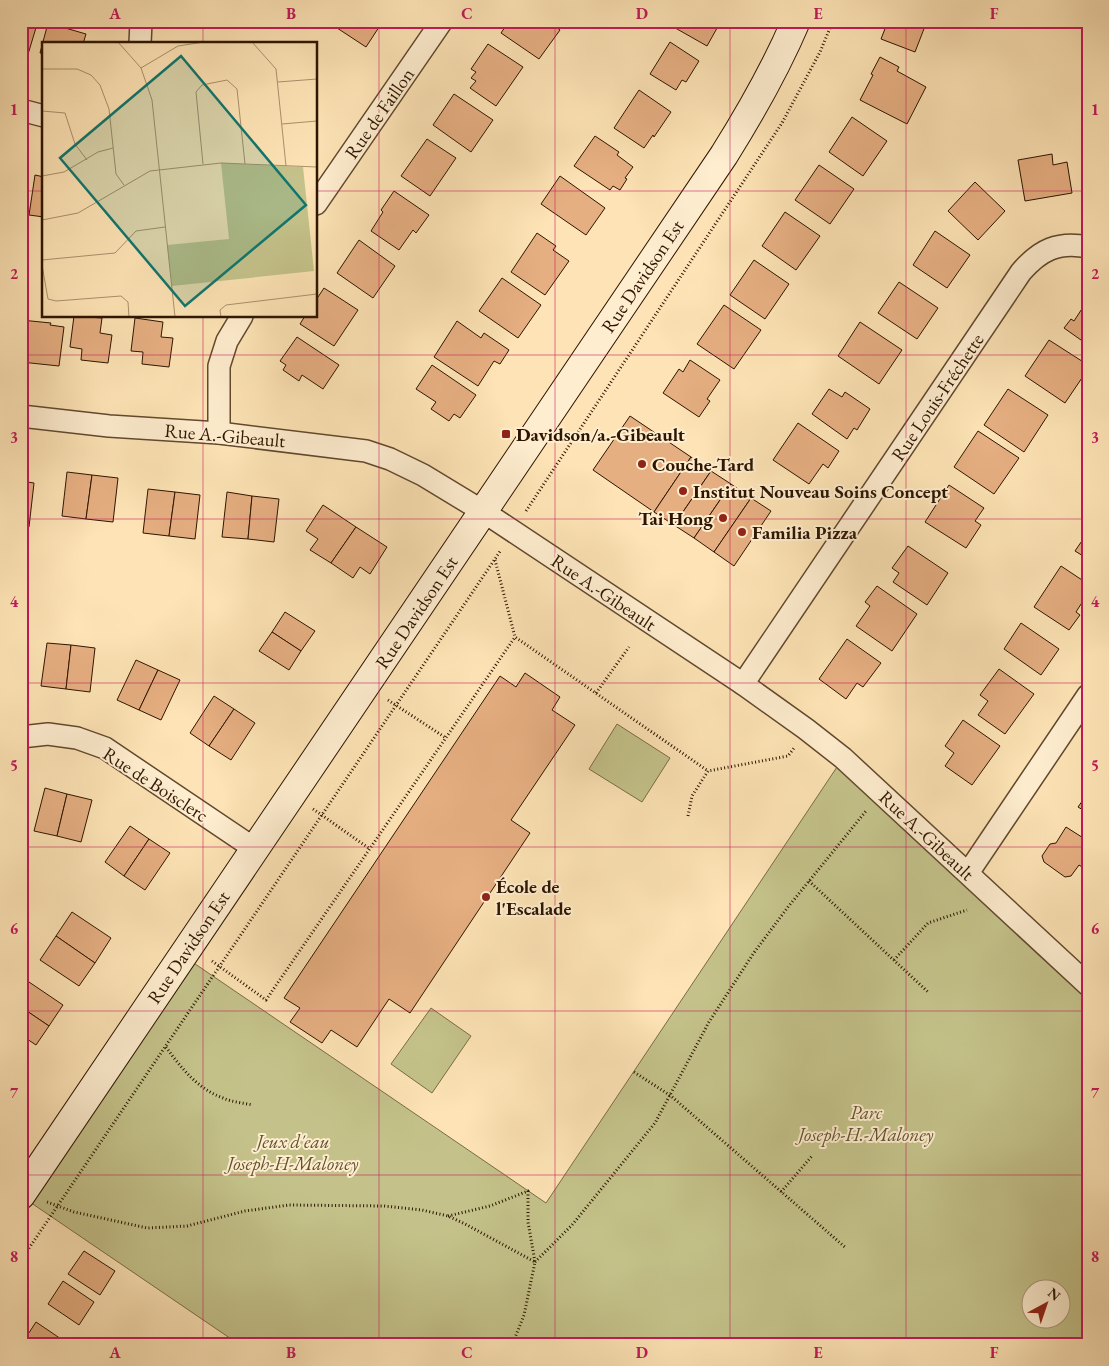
<svg xmlns="http://www.w3.org/2000/svg" width="1109" height="1366" font-family="'EB Garamond',serif">
  <rect width="100%" height="100%" fill="#fde3b5"/>
  <filter id="stains"><feTurbulence type="fractalNoise" baseFrequency=".004" numOctaves="4"/><feColorMatrix values="0 0 0 0 .2 0 0 0 0 .09 0 0 0 0 .02 0 0 0 .5 -.17"/></filter>
  <radialGradient id="worn" r=".72"><stop offset=".6" stop-color="#630" stop-opacity="0"/><stop offset="1" stop-color="#630" stop-opacity=".3"/></radialGradient>
  <g fill="#c4c28a" stroke="#786c45" fill-rule="evenodd">
    <path d="M617,724l53,34 -28,44 -53,-33z"/>
    <path d="M843,758l245,227v360h-848l-219,-149 161,-241 364,248zM1032,1288h30v30h-30z"/>
    <path d="M431,1008l40,28 -39,57 -41,-29z"/>
  </g>
  <g fill="#e6af82" stroke="#2d1500">
    <path d="M21,21h17l-12,40 -5,-1z"/>
    <path d="M337,21h46l-17,26 -32,-21z"/>
    <path d="M509,21h39l12,9 -21,29 -38,-26z"/>
    <path d="M672,21h49l-14,25 -37,-21z"/>
    <path d="M888,21h39l-12,31 -34,-13z"/>
    <path d="M1079,21h9v6l-10,-3z"/>
    <path d="M48,23l38,11 -3,10h-39v10l-4,-1z"/>
    <path d="M670,42l29,19 -13,21 -4,-2 -6,10 -26,-16z"/>
    <path d="M488,44l35,23 -27,39 -26,-18 6,-7 -5,-3 5,-6 -5,-3z"/>
    <path d="M880,57l19,10 -2,4 29,16 -19,37 -47,-24 13,-25 -2,-1z"/>
    <path d="M639,90l32,22 -17,25 -1,-2 -9,13 -30,-20z"/>
    <path d="M454,94l39,26 -22,32 -38,-27z"/>
    <path d="M852,117l35,24 -24,35 -34,-24z"/>
    <path d="M595,136l24,16 -2,3 16,12 -8,11 2,1 -7,11 -7,-4 -3,4 -36,-24z"/>
    <path d="M427,139l29,19 -26,38 -29,-20z"/>
    <path d="M1052,154l1,11 14,-3 5,31 -47,8 -7,-41z"/>
    <path d="M819,165l35,24 -24,35 -35,-24z"/>
    <path d="M21,170l4,1 -4,17z"/>
    <path d="M35,175l9,2v40l-15,-2z"/>
    <path d="M560,176l45,32 -19,27 -45,-31z"/>
    <path d="M975,182l30,29 -27,29 -30,-29z"/>
    <path d="M394,191l35,24 -13,18 -3,-3 -14,20 -28,-19 12,-19 -2,-2z"/>
    <path d="M785,212l35,24 -24,34 -34,-24z"/>
    <path d="M935,231l35,24 -23,33 -34,-23z"/>
    <path d="M537,233l19,13 -3,4 16,11 -24,34 -34,-23z"/>
    <path d="M359,240l36,26 -22,32 -36,-25z"/>
    <path d="M754,260l35,24 -24,35 -35,-24z"/>
    <path d="M502,278l39,27 -23,33 -39,-27z"/>
    <path d="M899,282l39,26 -21,31 -39,-26z"/>
    <path d="M324,288l34,22 -24,36 -34,-22 5,-8h11v-16z"/>
    <path d="M1087,301h1v44l-24,-17 7,-9 3,2z"/>
    <path d="M724,305l37,25 -27,39 -37,-25z"/>
    <path d="M74,316l28,2 -2,15 12,2 -4,28 -27,-3 1,-11 -12,-2z"/>
    <path d="M135,318l28,4 -2,15 12,1 -4,29 -27,-3 1,-12 -12,-1z"/>
    <path d="M21,320l30,3 -1,2 14,2 -5,39 -38,-4z"/>
    <path d="M457,321l24,17 3,-5 25,17 -9,14 -6,-3 -16,25 -44,-29z"/>
    <path d="M860,322l42,28 -23,34 -41,-28z"/>
    <path d="M297,337l42,28 -16,24 -21,-14 -3,6 -16,-11 3,-5 -6,-4z"/>
    <path d="M1049,340l39,25v4l-23,34 -40,-27z"/>
    <path d="M690,360l30,20 -13,19 3,2 -11,16 -36,-24 16,-24 4,3z"/>
    <path d="M432,365l44,30 -16,23 -6,-4 -5,7 -18,-12 5,-7 -20,-13z"/>
    <path d="M829,389l13,8 3,-5 25,17 -13,21 -3,-2 -7,11 -35,-25z"/>
    <path d="M1008,389l40,26 -24,37 -40,-27z"/>
    <path d="M630,416l61,41 -37,55 -61,-42z"/>
    <path d="M798,423l41,28 -11,17 -5,-4 -14,20 -36,-24z"/>
    <path d="M978,431l41,27 -25,36 -40,-27z"/>
    <path d="M691,457l20,14 -37,54 -20,-13z"/>
    <path d="M711,471l20,13 -37,54 -20,-13z"/>
    <path d="M67,472l25,3 -6,44 -24,-3z"/>
    <path d="M92,475l26,3 -5,44 -27,-3z"/>
    <path d="M21,481l13,2 -5,44 -8,-1z"/>
    <path d="M731,484l20,14 -37,54 -20,-14z"/>
    <path d="M949,485l35,23 -9,13 6,4 -15,23 -41,-26z"/>
    <path d="M148,489l27,3 -6,44 -26,-3z"/>
    <path d="M175,492l25,3 -5,44 -26,-3z"/>
    <path d="M227,492l25,4 -4,43 -26,-2z"/>
    <path d="M252,496l27,3 -5,43 -26,-3z"/>
    <path d="M751,498l20,13 -37,55 -20,-14z"/>
    <path d="M323,505l33,22 -25,36 -21,-13 8,-11 -12,-8z"/>
    <path d="M356,527l31,20 -17,27 -10,-7 -7,11 -22,-15z"/>
    <path d="M1088,532v27l-13,-8z"/>
    <path d="M908,546l40,27 -21,32 -34,-23 6,-9 -7,-5z"/>
    <path d="M1061,566l27,18v6l-6,10 1,1 -7,11 4,3 -11,15 -35,-23z"/>
    <path d="M877,586l40,28 -25,37 -36,-25 14,-20 -5,-4z"/>
    <path d="M285,612l30,19 -14,20 -29,-19z"/>
    <path d="M1021,623l38,26 -18,26 -37,-26z"/>
    <path d="M272,632l29,19 -12,19 -30,-19z"/>
    <path d="M847,639l34,24 -18,24 -6,-4 -11,16 -27,-20z"/>
    <path d="M47,643l24,2 -5,44 -25,-3z"/>
    <path d="M71,645l24,3 -5,44 -24,-3z"/>
    <path d="M136,660l22,10 -19,40 -22,-10z"/>
    <path d="M999,669l35,25 -29,40 -27,-19 10,-14 -8,-6z"/>
    <path d="M158,670l22,10 -19,40 -22,-10z"/>
    <path d="M525,673l35,24 -8,13 23,15 -64,95 19,13 -120,180 -21,-14 -32,48 -26,-17 -9,13 -32,-21 10,-14 -16,-10 216,-322 16,11z"/>
    <path d="M214,696l20,13 -25,37 -19,-13z"/>
    <path d="M234,709l21,14 -24,37 -22,-14z"/>
    <path d="M963,720l37,26 -28,39 -27,-19 9,-13 -9,-7z"/>
    <path d="M45,788l22,6 -10,42 -23,-5z"/>
    <path d="M1088,793v20l-10,-6z"/>
    <path d="M67,794l25,6 -11,42 -24,-6z"/>
    <path d="M130,826l19,13 -25,37 -19,-14z"/>
    <path d="M1066,827l22,14v30l-9,-6 -8,11 -6,1 -21,-15 -2,-6 8,-12 6,-1z"/>
    <path d="M149,839l21,14 -25,37 -21,-14z"/>
    <path d="M72,912l39,26 -16,25 -39,-27z"/>
    <path d="M56,936l39,27 -16,23 -39,-26z"/>
    <path d="M29,982l34,23 -14,21 -28,-19v-13z"/>
    <path d="M21,1007l28,19 -13,19 -15,-10z"/>
    <path d="M84,1251l31,20 -15,24 -32,-21z"/>
    <path d="M63,1281l31,21 -15,23 -31,-21z"/>
    <path d="M36,1322l31,21 -1,2h-45z"/>
  </g>
  <g fill="none" stroke-linecap="round" stroke-linejoin="round">
    <defs>
      <g id="street">
        <path d="M140,44l1,-23"/>
        <path d="M21,110l23,6"/>
        <path d="M316,204l126,-183"/>
        <path d="M21,416l88,10 110,7 147,18 24,8 33,16 61,37 259,172 63,45 37,29 245,227"/>
        <path d="M219,433v-67l8,-25 15,-25"/>
        <path d="M743,684l278,-412c19,-22 37,-31 67,-25"/>
        <path d="M21,737l27,-3 29,4 28,10 150,101"/>
        <path d="M968,873l120,-178"/>
      </g>
      <path id="secondary" d="M21,1195l703,-1040c27,-43 52,-87 72,-134"/>
    </defs>
    <use href="#street" stroke="#61482d" stroke-width="24"/>
    <use href="#secondary" stroke="#2d1500" stroke-width="30"/>
    <g stroke="#2d1500" stroke-width="3" stroke-dasharray="1 2.5" stroke-linecap="butt">
      <path d="M526,511l256,-388 38,-71 13,-31"/>
      <path d="M495,560l20,77 193,134"/>
      <path d="M596,693l33,-46"/>
      <path d="M388,700l58,38"/>
      <path d="M313,809l57,40"/>
      <path d="M688,816l4,-20 16,-25 80,-15 6,-8"/>
      <path d="M809,881l119,111"/>
      <path d="M894,960l34,-37 39,-13"/>
      <path d="M212,961l54,39 249,-363"/>
      <path d="M166,1047c15,21 32,42 57,51 9,4 20,5 30,7"/>
      <path d="M634,1072l37,24 175,152"/>
      <path d="M781,1192l31,-36"/>
      <path d="M47,1202l27,10 73,16 40,-2 58,-15 44,-6 95,1 38,4 26,6 19,9 68,37"/>
      <path d="M448,1216l42,-10 38,-15v31l7,40 -11,53 -12,30"/>
      <path d="M21,1260l480,-710"/>
      <path d="M535,1262l37,-37 83,-102 54,-101 44,-68 35,-47 78,-96"/>
    </g>
    <use href="#street" stroke="#feedcf" stroke-width="21"/>
    <use href="#secondary" stroke="#feedcf" stroke-width="28"/>
  </g>
  <path fill="none" stroke="#c2185b" stroke-width="1" stroke-opacity="0.55" d="M203,21v23M379,21v1324M555,21v1324M730,21v1324M906,21v1324M21,191h23M316,191h772M203,316v1029M21,355h1067M21,519h1067M21,683h1067M21,847h1067M21,1011h1067M21,1175h1067"/>
  <g fill="#8f2418" stroke="#feedcf" stroke-width="2">
    <rect x="501" y="429" width="10" height="10" rx="2.5"/>
    <circle cx="642" cy="464" r="5"/>
    <circle cx="683" cy="491" r="5"/>
    <circle cx="723" cy="518" r="5"/>
    <circle cx="742" cy="532" r="5"/>
    <circle cx="486" cy="897" r="5"/>
  </g>
  <g text-anchor="middle" stroke-width="4" stroke-linejoin="round" paint-order="stroke">
    <g font-size="19" fill="#2d1500" stroke="#feedcf">
      <text transform="translate(379 113) rotate(-55)" y="7">Rue de Faillon</text>
      <text transform="translate(642 276) rotate(-56)" y="7">Rue Davidson Est</text>
      <text transform="translate(937 397) rotate(-56)" y="7">Rue Louis-Fréchette</text>
      <text transform="translate(225 435) rotate(5)" y="7">Rue A.-Gibeault</text>
      <text transform="translate(604 592) rotate(34)" y="7">Rue A.-Gibeault</text>
      <text transform="translate(416 612) rotate(-56)" y="7">Rue Davidson Est</text>
      <text transform="translate(156 784) rotate(33)" y="7">Rue de Boisclerc</text>
      <text transform="translate(927 835) rotate(43)" y="7">Rue A.-Gibeault</text>
      <text transform="translate(188 947) rotate(-56)" y="7">Rue Davidson Est</text>
    </g>
    <g font-size="19" font-weight="bold" fill="#2d1500" stroke="#feedcf" text-anchor="start">
      <text x="516" y="441">Davidson/a.-Gibeault</text>
      <text x="652" y="471">Couche-Tard</text>
      <text x="693" y="498">Institut Nouveau Soins Concept</text>
      <text x="713" y="525" text-anchor="end">Tai Hong</text>
      <text x="752" y="539">Familia Pizza</text>
      <text x="496" y="893">École de<tspan x="496" dy="22">l'Escalade</tspan></text>
    </g>
    <g font-size="19" font-style="italic" fill="#625230" stroke="#feedcf">
      <text x="866" y="1119">Parc<tspan x="866" dy="22">Joseph-H.-Maloney</tspan></text>
      <text x="293" y="1148">Jeux d'eau<tspan x="293" dy="22">Joseph-H-Maloney</tspan></text>
    </g>
  </g>
  <g transform="translate(42 42)">
    <rect width="275" height="275" fill="#fde3b5"/>
    <path d="M179,121l82,4 11,104 -142,15 -5,-41 62,-6z" fill="#c4c28a"/>
    <path fill="none" stroke="#aa916d" stroke-width="1" d="M76,0l23,26 11,32 23,217M210,0l24,27 10,97M99,26l37,-22 26,-4M0,27h35l14,6 9,10 9,24 7,65 8,11M236,40l39,-3M0,69l23,2 10,31 12,16M240,82l35,-3M161,122l-7,-72 6,-7 25,-5 10,9 8,75M0,134l22,-4 34,-20 15,-4M0,178l36,-7 72,-42 71,-8 96,4M0,218l73,-7 21,-22 29,-4M0,223l6,34 8,2 65,-5 7,6 1,15M179,275l-1,-7 6,-5 91,-11"/>
    <path fill="#0f766e" fill-opacity="0.15" stroke="#0f766e" stroke-width="2.5" d="M139,14l125,149 -121,101 -125,-148z"/>
    <rect width="275" height="275" fill="none" stroke="#2d1500" stroke-width="2.5"/>
  </g>
  <rect width="1109" height="1366" fill="none" stroke="#fde3b5" stroke-width="55"/>
  <g transform="translate(1046 1304) rotate(40)"><circle r="24" fill="#feedcf" stroke="#aa977c"/>
  <path d="M0-4L9 19L0 12L-9 19Z" fill="#8f2418"/>
  <text y="-8" font-size="14" font-weight="bold" text-anchor="middle" fill="#2d1500">N</text>
  </g>
  <rect x="28" y="28" width="1054" height="1310" fill="none" stroke="#c2185b" stroke-width="2"/>
  <g font-size="16" text-anchor="middle" font-weight="bold" fill="#c2185b">
    <text x="115" y="19">A</text>
    <text x="291" y="19">B</text>
    <text x="467" y="19">C</text>
    <text x="642" y="19">D</text>
    <text x="818" y="19">E</text>
    <text x="994" y="19">F</text>
    <text x="14" y="115">1</text>
    <text x="1095" y="115">1</text>
    <text x="14" y="279">2</text>
    <text x="1095" y="279">2</text>
    <text x="14" y="443">3</text>
    <text x="1095" y="443">3</text>
    <text x="14" y="607">4</text>
    <text x="1095" y="607">4</text>
    <text x="14" y="771">5</text>
    <text x="1095" y="771">5</text>
    <text x="14" y="934">6</text>
    <text x="1095" y="934">6</text>
    <text x="14" y="1098">7</text>
    <text x="1095" y="1098">7</text>
    <text x="14" y="1262">8</text>
    <text x="1095" y="1262">8</text>
    <text x="115" y="1358">A</text>
    <text x="291" y="1358">B</text>
    <text x="467" y="1358">C</text>
    <text x="642" y="1358">D</text>
    <text x="818" y="1358">E</text>
    <text x="994" y="1358">F</text>
  </g>
  <rect width="100%" height="100%" filter="url(#stains)"/>
  <rect width="100%" height="100%" fill="url(#worn)"/>
</svg>
